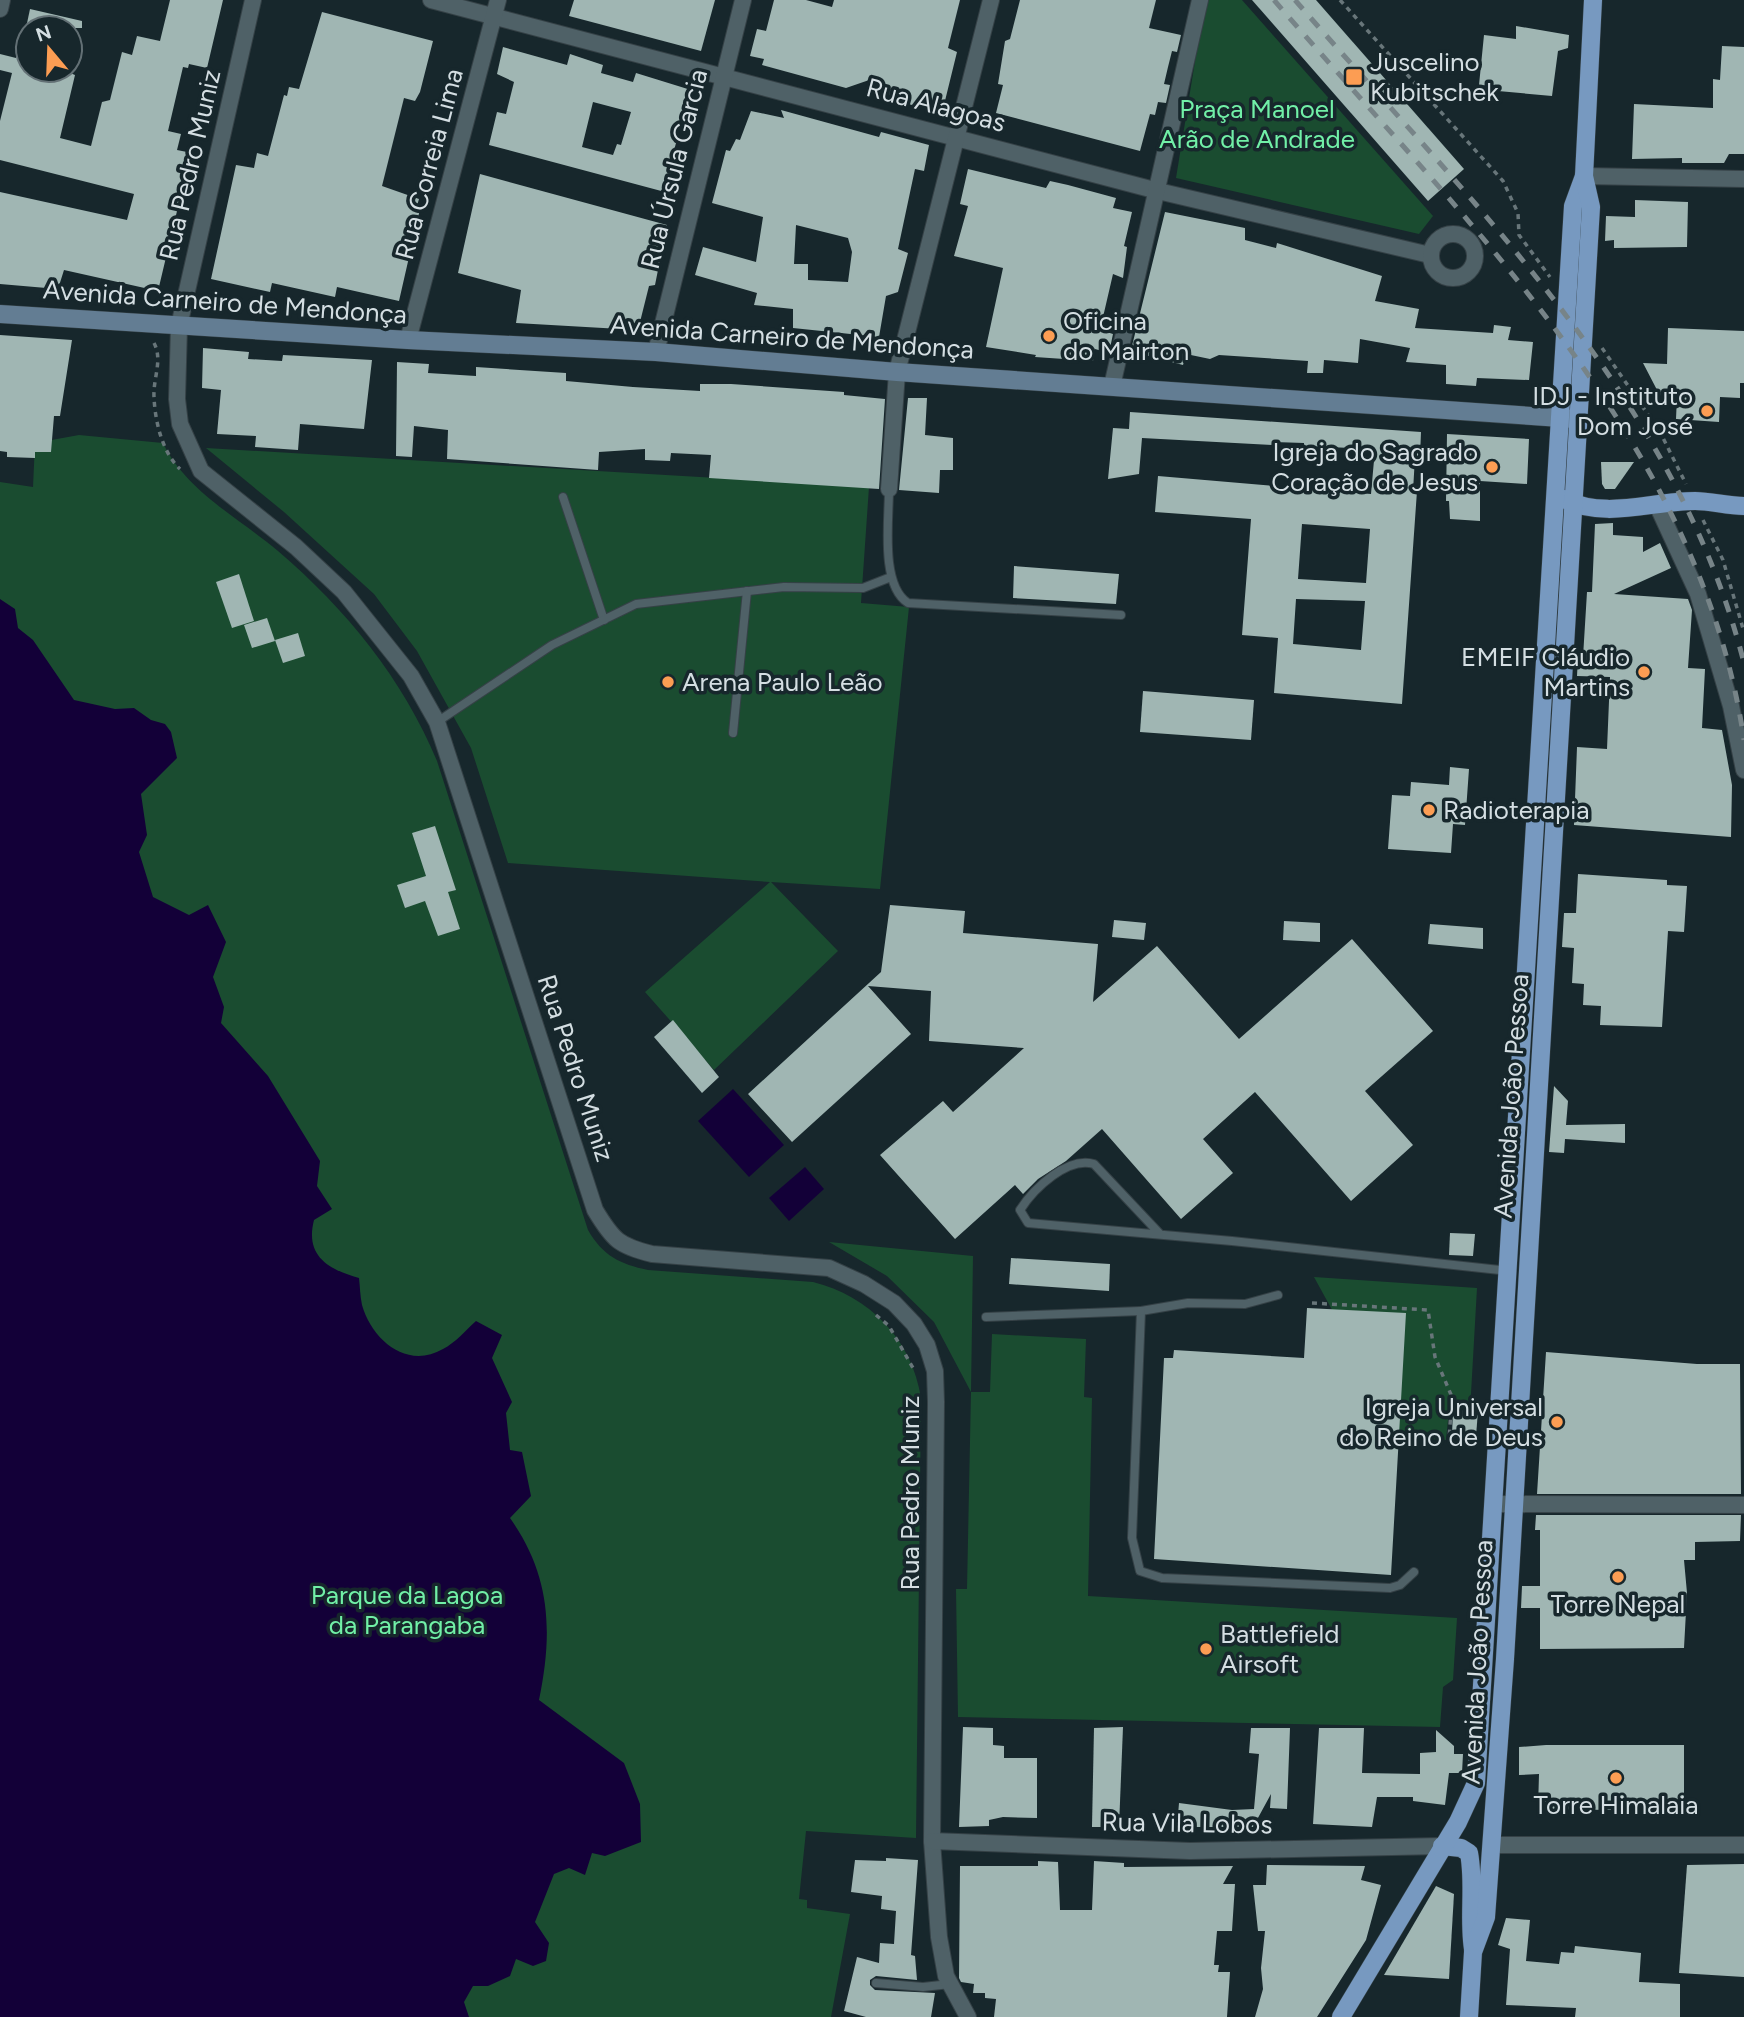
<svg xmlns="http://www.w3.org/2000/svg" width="1744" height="2017" font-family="Figtree,sans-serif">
  <rect width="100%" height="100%" fill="#17272c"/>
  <g fill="#1a4c30">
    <path d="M1205,0h37l191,216 -14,18 -243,-56z"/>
    <path d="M79,435l84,8c23,48 76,75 115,108 68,58 125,128 159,210l151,469c15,26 32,34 60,40l165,12c56,14 99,57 108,116l-5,440 -110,-7 -7,68 8,1v8l43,6 -19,103h-831v-1535l33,5 2,-44z"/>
    <path d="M206,448l663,39 -8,116 48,4 -29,282 -109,-7 67,69 -124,119 -69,-78 125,-110 -262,-19 -37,-115 -54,-97 -43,-57 -90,-82z"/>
    <path d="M829,1242l144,14 -2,136h19l2,-58 94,5 -2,58 8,1 -4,198 369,22 -4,62 -10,7 -3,40 -482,-10 -2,-128h11l4,-197 -37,-70 -47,-46z"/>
    <path d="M1314,1277l163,11 -7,123 -21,-1 -3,30 -44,-3z"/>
  </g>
  <g fill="#130038">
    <path d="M0,599l15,10 3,19 15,12 41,60 41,9 19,-1 17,12 14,4 6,8 6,26 -36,36 6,41 -8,17 14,45 36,18 19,-10 18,37 -13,35 11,30 -3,16 47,53 52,85 -3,25 15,23 -18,11c-9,35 13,49 45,58 1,8 1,18 3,27 10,35 45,65 81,44 12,-6 23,-19 33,-28l26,14 -10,23 20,44 -6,11 4,37 12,2 9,44 -21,22c41,58 43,114 29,182l85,63 16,41 1,38 -36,14 -13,-3 -7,22 -16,-7 -15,6 -19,48 14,21 -3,18 -13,5 -17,-7 -6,17 -22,10h-15l-9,16 5,15h-469z"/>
    <path d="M733,1089l51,56 -35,32 -51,-56z"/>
    <path d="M805,1167l19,22 -35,32 -20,-23z"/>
  </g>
  <g fill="#a0b6b3" fill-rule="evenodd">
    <path d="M170,0h53l-16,68 -18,-4 -1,4 -5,-1 -15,64 13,3 -4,16 10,2 -4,16 4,1 -29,122 -94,-21 -6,19 -58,-5v-92l127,28 7,-26 -134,-34v-39l12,-48 -12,-3v-16l16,4 6,-24 6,1v35h43l-1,3 5,2 -15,63 31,8 11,-44 8,-2 12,-48 10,3 5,-19 23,5z"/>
    <path d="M574,0h141l-14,51 -132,-35z"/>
    <path d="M774,0h32l26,7 2,-7h126l-12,48 9,4 -15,61 -71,-19 4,-16 -29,10 -84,-23 2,-6 -14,-3 7,-27 9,2z"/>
    <path d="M1020,0h136l-7,28 32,7 -4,17 -5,-1 -4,16 -4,17 6,1 -4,18 -8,-1 -3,13 -5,-1 -10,37 -144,-38 7,-28 -5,-1 7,-43 5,-2z"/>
    <path d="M1252,0h64l148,169 -36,32z"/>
    <path d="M30,9l52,12v7h-56z"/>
    <path d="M322,12l111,29 -13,51 -5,9 -11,-3 -22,88 37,13 -3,10h4l-21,92 -62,-14 -2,10 -63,-14 -2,9 -59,-13 25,-114 18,3 3,-15 11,3 16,-61 3,1 2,-9 10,2z"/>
    <path d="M1516,26l53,9 -1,13 -10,3 -6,45 -54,-5v-5l-19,-1 5,-50 32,4z"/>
    <path d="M1722,46l22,1v107h-15l-5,9h-42v-5l-50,1 2,-55 79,4v-29l7,1z"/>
    <path d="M503,47l64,18 3,-11 33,11 -2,8 32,9 3,-9 55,17 -5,24 -4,-1 -8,29 2,1 -4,15h3l-10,34 -176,-47 8,-33 9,2 8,-32 -17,-8zM593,102l38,10 -10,33 -4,-1 -4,11 -31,-8z"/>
    <path d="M781,110l98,27 2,-5 48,13 -5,26 -9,-2 -17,80 10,4 -10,39 -12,4 -7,41 -86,-9v-19l-39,-4 3,-12 -62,-18 8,-28 53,15 7,-45 -51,-14 14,-53 4,1 6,-12 4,1 11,-29 33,7zM796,225l52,13 4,14 -4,30 -40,-2v-16h-14z"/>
    <path d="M968,169l78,19 4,-7 18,4 48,13 -3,10 19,4 -8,34 3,1 -4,31 -10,-4 -13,56 13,4 -4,19 -14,-4 -2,12 -58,-4 1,-2 -50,-8 17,-79 -49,-12 14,-50 -8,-2z"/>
    <path d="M480,174l187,51 -8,39 -3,-1 2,7 -3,15 -6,1 -11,44 -122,-7 5,-33 -63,-17z"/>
    <path d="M1635,200l53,2 -1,45 -73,1v-8l-9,1 1,-25 29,1z"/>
    <path d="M1165,212l80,16v12l31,8 1,-5 105,33 -7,25 44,8 -4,19 78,5 1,-8 17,2 -3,13 25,2 -4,38 -52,-2 -1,8 -30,-2v-19l-40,-3 4,-14 -50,-9 -2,24 -34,-3 -1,13h-16l1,-12 -89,-6 -9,4 -24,-5 -3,11 -42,-11 -1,7 -11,-3z"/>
    <path d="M1668,328l76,3v52h-4v15l-20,-1 -1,25 -43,-3 1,-23h-16l-5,-8 -13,-25 24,1z"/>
    <path d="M0,335l72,5 -12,76h-6l-3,36h-16v6l-28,-1v-5l-7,-1z"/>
    <path d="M203,348l46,4 -1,7 34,2 1,-6 89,5 -8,69 -64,-5 -2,26 -43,-3 1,-11 -39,-2 4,-44 -19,-2z"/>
    <path d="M397,362l32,2 -1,9 48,3v-9l90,6v8l67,6 67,4v-7h31l113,8v3l41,4 -6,90 -170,-11 2,-23 -40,-2 -1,8 -25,-1v-11l-46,3 -1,18 -151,-11 1,-29 -34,-4 -2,31 -16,-1z"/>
    <path d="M908,398h19l-2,37 28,3v32h-13l-1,23 -40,-3z"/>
    <path d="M1130,412l291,20 -1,25h-5l-2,34h4l-15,213 -128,-11 4,-55 -36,-3 9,-116 -96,-7 3,-36 213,18 4,-45 -71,-3v-3l-30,-1v3l-132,-7 -3,36 -31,5 5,-51 16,1zM1302,524l68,5 -4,54 -68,-4zM1296,599l69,2 -4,49 -68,-6z"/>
    <path d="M1447,434l82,5 -2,45 -47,-3v40l-30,-2 -1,-18h-3z"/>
    <path d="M1601,462h33l-19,27h-10l-3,-5z"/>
    <path d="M1613,523v12l30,2v15l17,-9 11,25 -57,26 74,5 4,11 -4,58 17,1 -3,59 20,2 10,55 -1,52 -157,-12 3,-78 30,2 3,-72 -33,-1 1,-19h5l4,-65h5l3,-68z"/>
    <path d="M1014,566l105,8 -3,30 -103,-6z"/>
    <path d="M239,574l15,47 -22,7 -16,-46z"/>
    <path d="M267,618l8,23 -23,7 -8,-23z"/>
    <path d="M298,633l7,23 -22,7 -8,-23z"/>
    <path d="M1143,691l111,9 -3,40 -111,-8z"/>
    <path d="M1450,767l19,2 -4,56 -12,-1 -2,29 -63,-4 4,-54 18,1 1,-14 38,3z"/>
    <path d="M435,826l21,64 -8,2 12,37 -22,7 -13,-35 -20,7 -8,-23 29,-9 -14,-43z"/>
    <path d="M1578,874l89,6v5l20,1 -3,46 -16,-1 -6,96 -62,-2 1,-19 -18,-1 1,-21 -12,-1 2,-35 -12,-1 2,-34h12z"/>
    <path d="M890,905l75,6 -2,22 135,11 -5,58 64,-56 82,93 113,-100 81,92 -68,60 48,54 -62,56 -96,-109 -52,47 30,34 -52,46 -79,-90 -36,32 -28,18 -15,15 -8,-9 -60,54 -75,-84 63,-54 10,11 71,-64 -95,-7 2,-50 -63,-5 43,48 -119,108 -44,-48 133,-122z"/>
    <path d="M1114,920l32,3 -2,17 -32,-3z"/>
    <path d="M1284,921l36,2v19l-37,-2z"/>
    <path d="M1430,924l53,4v21l-55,-5z"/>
    <path d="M673,1020l46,57 -17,16 -48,-56z"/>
    <path d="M1554,1086l14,15 -2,24 59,-1v19l-60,-4 -1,14 -15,-1z"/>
    <path d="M1450,1233l25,1 -2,22 -24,-1z"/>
    <path d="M1011,1258l99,6 -1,27 -100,-7z"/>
    <path d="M1307,1308l99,5 -15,262 -237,-16 10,-201h9l1,-8 130,8z"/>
    <path d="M1546,1352l151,12h43l1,130h-204z"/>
    <path d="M1453,1410l25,1 -2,25 -24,-1z"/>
    <path d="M1536,1515h205l-1,26 -45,1v18h-11l3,33 -3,55 -144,1v-41h-19l1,-22h18v-56h-5z"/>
    <path d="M963,1727l30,1v17l11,1v12h33v60l-34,-1 -14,3v6l-30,1z"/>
    <path d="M1123,1727l-4,100h-27l2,-99z"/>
    <path d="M1251,1728h39l-3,81 -17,-1 1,-14 -18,33h-76l2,-24 53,7 22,-1 5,-55 -10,-1z"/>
    <path d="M1319,1728h45l-2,45 58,1v-21l16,-1v-22l18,16v8h9l-1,19h-13l-4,32 -32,-4v-4h-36l-5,30 -59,-3z"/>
    <path d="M1546,1745h138v66l-146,-2 1,-35 -20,1v-28z"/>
    <path d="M886,1858l32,2 -7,95 4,1 2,24 -41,-4 -6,4v5l5,5 60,3 -4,24h-65l-22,-6 13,-54 22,6 1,-20 14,1 2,-33 -15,-2 1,-13 -31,-4 4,-32 31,1z"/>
    <path d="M1038,1861l20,1 2,48h32l2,-49 30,2v4l109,-1 -10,18h12l-3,47h-15l-3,34h5l-1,7h12l-3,45h-233l2,-18 -11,-1v-5h-12l1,-9 -13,-2 -2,-4 1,-112h78z"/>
    <path d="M1744,1864v113l-65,-4 8,-108z"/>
    <path d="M1267,1865l98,1 -4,14 20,5 -15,55 -49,77h-62l8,-28 -2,-21 4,-37h-7l-5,-46h13z"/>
    <path d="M1436,1886l18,8 -5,85 -65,-4z"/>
    <path d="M1506,1918l24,2 -4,41 33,3 2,-12 13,1 1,-7 66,7 -2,29 41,2v33h-105l1,-9 -70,-3 4,-56 -12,-4z"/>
  </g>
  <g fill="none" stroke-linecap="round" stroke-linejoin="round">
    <defs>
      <g id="lane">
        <path d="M889,489c0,31 -9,96 19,114l213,12"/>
        <path d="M563,497l41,123"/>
        <path d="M437,722l115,-77 84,-41 148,-17 79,1 28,-11"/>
        <path d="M733,733l14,-142"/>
        <path d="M1160,1234l-66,-70c-26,-8 -60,24 -74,46l8,13 204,18 277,30"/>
        <path d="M1278,1295l-33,9 -57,-1 -47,8 -9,227 8,33 22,7 228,10 10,-3 14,-13"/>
        <path d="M986,1317l155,-6"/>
        <path d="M876,1983l47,4 27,-3"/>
      </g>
      <g id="street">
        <path d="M253,0l-74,326 -2,73 3,25 21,47 95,76 48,45 67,84 26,46 158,488c18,30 24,36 57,44l177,14 35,16 30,19 20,21 13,21 8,26 1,31 -4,439 7,96 7,39 22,41"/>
        <path d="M431,0l727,191 272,64"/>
        <path d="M0,9l2,-9"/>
        <path d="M1584,176l160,3"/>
        <circle cx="1453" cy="256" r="22"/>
        <path d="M408,340l90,-340"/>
        <path d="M656,352l87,-352"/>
        <path d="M1112,386l88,-386"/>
        <path d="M889,489l8,-117 94,-372"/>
        <path d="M1657,505l41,89 33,112 13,64"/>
        <path d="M1494,1504l250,1"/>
        <path d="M932,1841l258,10 252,-5"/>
        <path d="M1492,1845h252"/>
      </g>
      <path id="secondary" d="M0,314l408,26 248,12 241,20 678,47"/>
      <g id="primary">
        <path d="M1564,499c42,21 87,2 131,2 16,0 32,5 49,5"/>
        <path d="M1442,1846l19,2 8,5c6,32 -1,64 4,96"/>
        <path d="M1341,2017l117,-195 18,-39 97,-1577 11,-30"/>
        <path d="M1469,2017l4,-65 13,-35 19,-258 86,-1452 -7,-31 9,-176"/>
      </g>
    </defs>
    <use href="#lane" stroke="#354146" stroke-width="10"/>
    <use href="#street" stroke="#354146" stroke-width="18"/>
    <use href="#secondary" stroke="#354146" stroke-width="19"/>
    <use href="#primary" stroke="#354146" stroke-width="19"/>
    <g stroke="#68767a" stroke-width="3.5" stroke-dasharray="5 5" stroke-linecap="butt">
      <path d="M1340,0l163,181 15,32 1,22 31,42"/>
      <path d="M154,343c9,17 -1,35 0,54 1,24 8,55 26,72"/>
      <path d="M1602,348l58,84 26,52"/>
      <path d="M1703,520l20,40 21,72"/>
      <path d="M1312,1303l116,7 7,47 17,40 -3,43"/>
      <path d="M876,1315l13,11 24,42"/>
    </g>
    <use href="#lane" stroke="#4f6167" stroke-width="8"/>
    <use href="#street" stroke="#4f6167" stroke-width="16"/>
    <use href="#secondary" stroke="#637d93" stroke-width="18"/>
    <use href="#primary" stroke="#7799c0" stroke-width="18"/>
    <g stroke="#778488" stroke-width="5" stroke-dasharray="12 12" stroke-linecap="butt">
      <path d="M1274,0c188,219 426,440 470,740"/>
      <path d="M1295,0c175,202 381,396 449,663"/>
    </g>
  </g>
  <g fill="#fc9d53" stroke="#17272c" stroke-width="2.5">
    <rect x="1345" y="68" width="18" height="18" rx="3.5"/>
    <circle cx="1049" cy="336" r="7"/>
    <circle cx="1707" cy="411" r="7"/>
    <circle cx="1492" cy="467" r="7"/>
    <circle cx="1644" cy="672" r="7"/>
    <circle cx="668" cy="682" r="7"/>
    <circle cx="1429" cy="810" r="7"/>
    <circle cx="1557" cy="1422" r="7"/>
    <circle cx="1618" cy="1577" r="7"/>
    <circle cx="1206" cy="1649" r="7"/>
    <circle cx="1616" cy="1778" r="7"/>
  </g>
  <g text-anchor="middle" stroke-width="7" stroke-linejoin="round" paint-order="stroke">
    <g font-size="26" fill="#d4dee2" stroke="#17272c" text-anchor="start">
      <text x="1370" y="71">Juscelino<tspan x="1370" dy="30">Kubitschek</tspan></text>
      <text x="1063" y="330">Oficina<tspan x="1063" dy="30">do Mairton</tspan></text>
      <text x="1693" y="405" text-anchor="end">IDJ - Instituto<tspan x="1693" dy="30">Dom José</tspan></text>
      <text x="1478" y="461" text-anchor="end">Igreja do Sagrado<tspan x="1478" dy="30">Coração de Jesus</tspan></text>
      <text x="1630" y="666" text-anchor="end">EMEIF Cláudio<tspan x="1630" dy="30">Martins</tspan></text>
      <text x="682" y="691">Arena Paulo Leão</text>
      <text x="1443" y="819">Radioterapia</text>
      <text x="1543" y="1416" text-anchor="end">Igreja Universal<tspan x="1543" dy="30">do Reino de Deus</tspan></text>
      <text x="1618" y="1613" text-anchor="middle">Torre Nepal</text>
      <text x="1220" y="1643">Battlefield<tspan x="1220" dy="30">Airsoft</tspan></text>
      <text x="1616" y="1814" text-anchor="middle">Torre Himalaia</text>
    </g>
    <g font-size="26" fill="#d4dee2" stroke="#17272c">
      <text transform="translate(936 105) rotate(15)" y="9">Rua Alagoas</text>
      <text transform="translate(429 164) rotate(-75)" y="9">Rua Correia Lima</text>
      <text transform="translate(190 165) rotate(-77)" y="9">Rua Pedro Muniz</text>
      <text transform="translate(674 169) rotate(-76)" y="9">Rua Úrsula Garcia</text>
      <text transform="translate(225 302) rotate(4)" y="9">Avenida Carneiro de Mendonça</text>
      <text transform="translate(792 337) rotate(4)" y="9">Avenida Carneiro de Mendonça</text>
      <text transform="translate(576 1068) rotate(72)" y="9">Rua Pedro Muniz</text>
      <text transform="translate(1511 1096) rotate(-86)" y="9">Avenida João Pessoa</text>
      <text transform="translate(910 1493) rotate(-90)" y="9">Rua Pedro Muniz</text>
      <text transform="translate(1477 1662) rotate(-87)" y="9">Avenida João Pessoa</text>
      <text transform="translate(1187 1823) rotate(1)" y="9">Rua Vila Lobos</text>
    </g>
    <g font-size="26" fill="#71f0a7" stroke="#17272c">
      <text x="1257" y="118">Praça Manoel<tspan x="1257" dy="30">Arão de Andrade</tspan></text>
      <text x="407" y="1604">Parque da Lagoa<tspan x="407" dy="30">da Parangaba</tspan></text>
    </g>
  </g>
  <g transform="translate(49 49) rotate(341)"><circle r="33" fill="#17272c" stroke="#637075" stroke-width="2"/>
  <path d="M0-5L12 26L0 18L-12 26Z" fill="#fc9d53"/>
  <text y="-10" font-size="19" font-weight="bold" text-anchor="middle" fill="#d4dee2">N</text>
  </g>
</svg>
